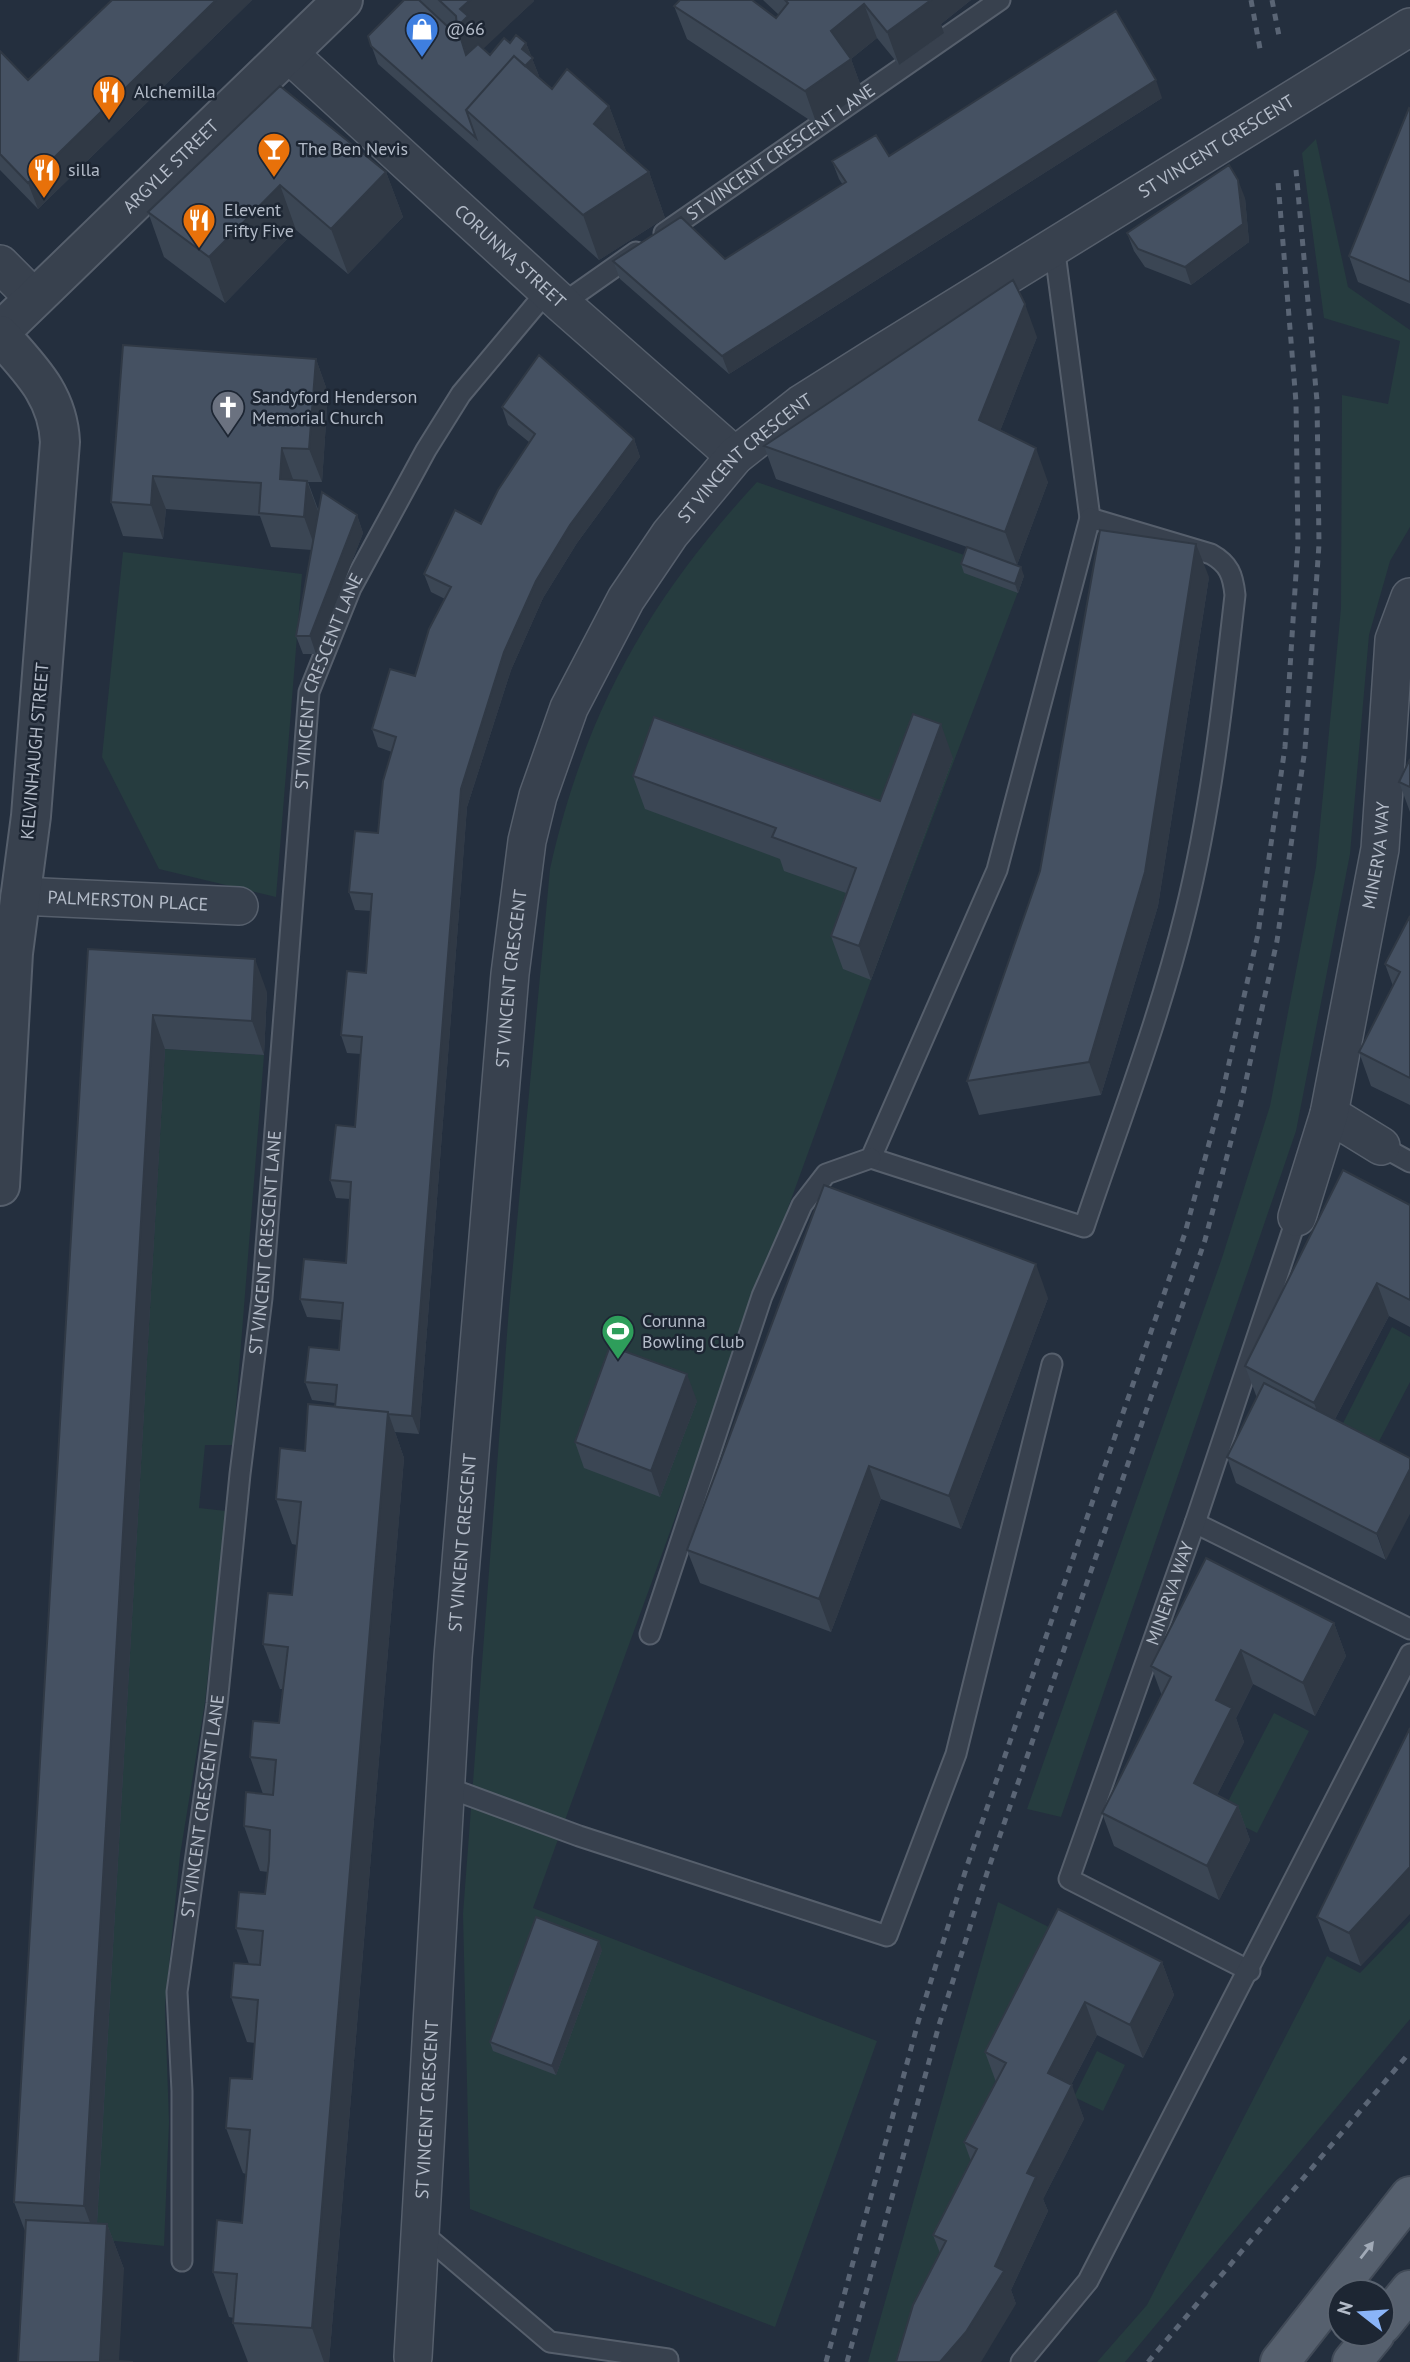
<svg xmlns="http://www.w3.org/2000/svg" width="1410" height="2362" viewBox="0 0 1410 2362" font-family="'PT Sans',sans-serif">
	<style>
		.green { fill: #263c3f }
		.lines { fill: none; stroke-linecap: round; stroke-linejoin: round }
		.service-casing { stroke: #565f6c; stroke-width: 23 }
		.minor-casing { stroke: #565f6c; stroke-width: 40 }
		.tertiary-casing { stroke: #565f6c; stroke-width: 42 }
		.primary-casing { stroke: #414a57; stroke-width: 42 }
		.service { stroke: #38414e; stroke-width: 19 }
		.minor { stroke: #38414e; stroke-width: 37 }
		.tertiary { stroke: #38414e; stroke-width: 38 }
		.primary { stroke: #56606e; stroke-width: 38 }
		.rail { stroke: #5a6575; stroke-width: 5; stroke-dasharray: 7 7; stroke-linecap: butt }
		.wall { fill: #3b4654 }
		.shaded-wall { fill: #303945 }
		.building { fill: #455162; stroke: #303945; stroke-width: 2 }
		.oneway { fill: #a1aab7 }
		.labels { text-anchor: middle; stroke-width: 5; stroke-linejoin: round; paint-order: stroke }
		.poi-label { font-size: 18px; fill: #b4bcc9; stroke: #1d2633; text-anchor: start }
		.street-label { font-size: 18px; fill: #b4bcc9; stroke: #1d2633 }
	</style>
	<rect width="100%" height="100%" fill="#242f3e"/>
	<path class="green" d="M1316 139 1348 287 1410 330V527L1390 561 1369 635 1350 854 1296 1131 1061 1817 1027 1809 1221 1261 1270 1106 1316 867 1341 608 1342 395 1388 404 1400 341 1324 318 1302 153Z
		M757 482 1024 576 871 980 533 1908 877 2041 775 2327 470 2209 463 1914 509 1308 550 869C585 712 649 599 757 482Z
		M123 552 302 574 276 897 159 869 102 757Z
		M165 1049 264 1055 233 1445H205L199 1508 226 1511 205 1702 180 1855 165 2006 169 2122 164 2246 96 2239Z
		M1392 1327 1410 1337V1382L1375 1449 1339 1431Z
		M1274 1713 1309 1731 1257 1833 1221 1815Z
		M998 1902 1069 1937 992 2088 1011 2098 911 2362H868Z
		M1410 1921V2019L1125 2362H1097L1147 2305 1327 1956 1360 1973Z
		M1097 2051 1125 2065 1103 2111 1074 2097Z"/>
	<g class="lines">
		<defs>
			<g id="service">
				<path id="s1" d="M664 233 1000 0"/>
				<path d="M1054 245 1090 518"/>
				<path d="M562 304 636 252"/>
				<path d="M1090 518 1211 554C1229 564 1233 575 1235 595 1223 702 1211 810 1185 914 1159 1020 1119 1123 1084 1227L871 1158 997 870Z"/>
				<path d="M1381 1146 1410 1162"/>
				<path d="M1195 1523 1410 1629"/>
				<path d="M650 1634 762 1296 802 1205 826 1174 871 1158"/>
				<path d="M446 1787 579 1836 887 1936 956 1754 1052 1364"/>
				<path id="s2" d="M1250 1971 1069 1879 1195 1523 1297 1217"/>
				<path d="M421 2232 550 2342 668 2359V2362"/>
				<path id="s3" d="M182 2261V2091L177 1992 217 1704 240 1474 262 1298 309 692 351 588 426 450 461 394 548 290"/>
				<path d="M1021 2362 1088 2281 1410 1654"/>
			</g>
			<g id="minor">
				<path id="s4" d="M288 53 562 304 735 456"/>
				<path d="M0 264 34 298"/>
				<path id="s5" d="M20 896 239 906"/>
				<path d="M1329 1114 1381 1146"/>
				<path id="s6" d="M1297 1217 1329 1114 1380 849 1394 640 1410 597"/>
				<path id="s7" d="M413 2357 453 1657 510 974 527 841 538 796 569 708 626 599 670 534 735 456 801 404 874 358 1410 27"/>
			</g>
			<g id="tertiary">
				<path id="s8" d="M0 332 343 0"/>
				<path d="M0 335C30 369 58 395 60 442L31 816 13 953 0 1186"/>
			</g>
			<path id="primary" d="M1382 2325 1410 2290
				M1280 2362 1410 2196
				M1352 2362 1375 2334"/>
		</defs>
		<use href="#service" class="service-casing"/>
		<use href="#minor" class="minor-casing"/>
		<use href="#tertiary" class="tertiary-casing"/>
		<use href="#primary" class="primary-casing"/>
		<use href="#service" class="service"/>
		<use href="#minor" class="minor"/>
		<use href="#tertiary" class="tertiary"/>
		<use href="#primary" class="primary"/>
		<path class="rail" d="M1251 0 1261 54
			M1272 0 1280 41
			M826 2362 919 2019 967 1866 1185 1233 1221 1099 1258 934 1285 747 1298 542 1296 402 1278 182
			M847 2362 939 2025 987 1873 1205 1240 1241 1103 1277 941 1305 749 1319 544 1317 401 1296 170
			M1148 2362 1410 2052"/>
	</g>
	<path class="wall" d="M112 0H252L38 209 0 170V51L28 80Z
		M404 0H533L534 1 483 48 490 55 510 43H526L539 76 538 77 552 89 609 106 626 151 625 152 649 172 665 218 599 260 483 156 378 64 368 36Z
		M763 0H971L941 24 944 33 899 65 877 38 851 59 863 92 817 125 687 39 674 6 776 18 779 15Z
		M280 86 386 172 403 217 348 274 296 230 225 303 164 257 148 212Z
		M1162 98 729 374 620 279 613 261 725 259 843 185 839 179 832 161 889 156Z
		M1410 109V304L1358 282 1349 256Z
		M1245 198 1249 242 1191 285 1145 267 1134 251 1127 233Z
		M1037 337 1000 431 1048 482 1017 565 1024 576 1018 593 964 573 961 564 967 547 776 479 764 446Z
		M316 359 328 393 322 482H308L319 512 357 515 363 533 316 654H303L296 636 312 550 271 547 260 516 166 509 163 539 123 536 111 502Z
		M502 407 634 439 640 457 577 543 543 598 511 670 467 807 419 1434 395 1432 404 1458 329 2362H248L233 2323 234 2318 229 2317 213 2272 242 2223 246 2174 243 2173 226 2128 252 2079 255 2043 247 2042 231 1997 249 1964 236 1928 265 1894 268 1872 260 1871 244 1826 263 1794 250 1757 279 1723 283 1689H280L263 1644 292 1595 297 1545 292 1544 276 1499 305 1451 335 1407V1403L312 1400 305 1382 339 1350 341 1320 307 1317 300 1299 346 1263 350 1199 336 1198 330 1180 355 1127 361 1054 347 1053 341 1035 366 973 371 911 355 910 349 892 378 833 392 752 378 747 372 729 415 676 445 599 431 592 424 574 481 524 529 442 508 425Z
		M1209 577 1158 906 1101 1095 979 1115 967 1081Z
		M953 758 871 980 843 969 831 936 846 893 784 871 780 859 645 809 633 776 880 801Z
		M1410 759V812L1399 782Z
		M1410 916V1105L1371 1086 1359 1052 1393 986 1385 964Z
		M88 949 267 992 264 1055 165 1049 97 2224H107L124 2269 18 2362 25 2231 14 2202Z
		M1410 1205V1327L1389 1316 1335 1419 1386 1560 1236 1483 1227 1457 1257 1398 1245 1366Z
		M1048 1298 961 1529 881 1499 831 1632 700 1583 687 1550Z
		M697 1401 660 1497 584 1468 575 1442Z
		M1334 1623 1346 1656 1315 1716 1253 1684 1236 1718 1244 1742 1217 1795 1238 1806 1250 1840 1219 1900 1114 1846 1102 1813 1162 1696 1151 1666Z
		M1410 1728 1361 1966 1330 1951 1317 1917Z
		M602 1950 556 2075 493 2051 490 2042Z
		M1162 1962 1174 1995 1143 2058 1097 2035 1071 2085 1084 2119 1043 2199 1048 2211 1011 2290 1016 2304 940 2253 933 2235 971 2161 964 2142 996 2082 985 2052Z"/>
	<path class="shaded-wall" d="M216 0H252L38 209 28 183Z
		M470 0H533L534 1 481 51 466 55V52L457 27 460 9Z
		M931 0H971L941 24 944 33 899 65 887 32Z
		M864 4 877 38 851 59 863 92 817 125 805 91 831 31Z
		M526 43 539 76 526 90 522 49Z
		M1156 80 1162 98 729 374 722 356Z
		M609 106 626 151 610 169 594 124Z
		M386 172 403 217 348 274 331 229Z
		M649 172 665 218 599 260 583 215Z
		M1238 180 1245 198 1249 242 1191 285 1185 267Z
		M280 185 296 230 225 303 209 257Z
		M1025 304 1037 337 991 454 979 420Z
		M316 359 328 393 322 482 309 449Z
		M634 439 640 457 577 543 543 598 511 670 467 807 419 1434 412 1416 461 789 504 652 536 581 570 525Z
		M282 448 294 482 280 479Z
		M1036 448 1048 482 1017 565 1005 532Z
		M153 476 166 509 163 539 151 505Z
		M307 481 319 514 316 550 304 517Z
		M357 515 363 533 316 654 310 636Z
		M1196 544 1209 577 1158 906 1101 1095 1089 1062Z
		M1021 567 1024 576 1018 593 1015 584Z
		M941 724 953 758 871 980 859 946Z
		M255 959 267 992 264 1055 252 1021Z
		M153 1015 165 1049 96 2239 84 2206Z
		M1036 1264 1048 1298 961 1529 949 1496Z
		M1377 1283 1389 1316 1326 1436 1314 1403Z
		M687 1374 697 1401 660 1497 651 1471Z
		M388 1412 404 1458 329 2362H324L312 2328Z
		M869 1466 881 1499 831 1632 819 1599Z
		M1410 1469V1514L1386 1560 1377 1534Z
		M1334 1623 1346 1656 1315 1716 1303 1683Z
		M1241 1650 1253 1684 1236 1718 1244 1742 1206 1817 1194 1783 1216 1700Z
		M1238 1806 1250 1840 1219 1900 1207 1866Z
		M1410 1867V1914L1361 1966 1349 1933Z
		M599 1941 602 1950 556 2075 552 2066Z
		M1162 1962 1174 1995 1143 2058 1130 2025Z
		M1085 2002 1097 2035 1060 2106 1048 2073Z
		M1072 2085 1084 2119 1043 2199 1048 2211 1011 2290 1016 2304 981 2362H940L995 2266 1027 2173Z
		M107 2224 124 2269 119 2362 100 2360Z"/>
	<path class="building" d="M112 0H216L28 183 0 154V51L28 80Z
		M404 0H419L461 39 466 55 478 44 490 55 504 38 510 43 516 35 526 43 522 49 533 58 525 66 514 56 466 110 476 138 371 46 368 36Z
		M439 0H470L460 9 468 16 457 27 456 16Z
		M680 0H752L776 18 788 3 785 0H931L887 32 864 4 831 31 851 59 805 91 674 6Z
		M1116 11 1156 80 722 356 613 261 681 217 725 259 846 182 832 161 876 135 889 156Z
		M514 56 552 89 567 69 609 106 594 124 649 172 583 215 466 110Z
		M280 86 386 172 331 229 280 185 209 257 148 212Z
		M1409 108 1410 109V282L1349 256Z
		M1229 165 1238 180 1243 224 1185 267 1138 249 1127 233Z
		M1013 280 1025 304 979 420 1036 448 1005 532 764 446Z
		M123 345 316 359 309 449 282 448 280 479 307 481 304 517 259 513 261 483 153 476 151 505 111 502Z
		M539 355 634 439 570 525 536 581 504 652 461 789 412 1416 388 1414V1412L335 1407 337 1385 305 1382 309 1347 339 1350 343 1303 300 1299 304 1259 346 1263 351 1182 330 1180 336 1125 355 1127 362 1037 341 1035 347 971 366 973 372 894 349 892 355 831 378 833 383 781 396 737 372 729 390 669 415 676 429 629 451 587 424 574 455 510 481 524 498 490 535 434 502 407Z
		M322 492 357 515 310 636H296Z
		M1100 530 1196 544 1145 872 1089 1062 967 1081 1040 871Z
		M967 547 1021 567 1015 584 961 564Z
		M913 714 941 724 859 946 831 936 856 868 772 837 776 828 633 776 654 717 880 801Z
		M1410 759V787L1399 782Z
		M1410 916V1078L1359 1052 1400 972 1385 964Z
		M88 949 255 959 252 1021 153 1015 84 2206 14 2202Z
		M1343 1170 1410 1205V1300L1377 1283 1314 1403 1245 1366Z
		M824 1185 1036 1264 949 1496 869 1466 819 1599 687 1550Z
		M610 1346 687 1374 651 1471 575 1442Z
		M1264 1383 1410 1458V1469L1377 1534 1227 1457Z
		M308 1404 388 1412 312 2328 233 2323 237 2274 213 2272 217 2220 242 2223 250 2130 226 2128 230 2078 252 2079 258 2000 231 1997 234 1963 260 1965 263 1931 236 1928 239 1892 265 1894 269 1861 270 1830 244 1826 246 1792 273 1795 276 1760 250 1757 253 1721 279 1723 288 1647 263 1644 268 1593 292 1595 301 1502 276 1499 280 1448 305 1451Z
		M1206 1558 1334 1623 1303 1683 1241 1650 1216 1700 1232 1708 1194 1783 1238 1806 1207 1866 1102 1813 1171 1677 1151 1666Z
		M1410 1728V1867L1349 1933 1317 1917Z
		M1058 1909 1162 1962 1130 2025 1085 2002 1048 2073 1072 2085 1027 2173 1036 2177 995 2266 1004 2271 966 2332 940 2362H896L913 2305 946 2241 933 2235 977 2149 964 2142 1006 2063 985 2052Z
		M536 1917 599 1941 552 2066 490 2042Z
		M26 2220 107 2224 100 2360 133 2362H18Z"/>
	<defs><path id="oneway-solid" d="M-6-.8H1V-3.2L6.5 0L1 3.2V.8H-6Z" transform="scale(1.75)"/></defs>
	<use class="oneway" href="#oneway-solid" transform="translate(1367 2250) rotate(-52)"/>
	<defs>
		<symbol id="shop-pin" viewBox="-11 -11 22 30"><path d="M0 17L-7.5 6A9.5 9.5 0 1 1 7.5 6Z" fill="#3f7fe0" stroke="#1d2633"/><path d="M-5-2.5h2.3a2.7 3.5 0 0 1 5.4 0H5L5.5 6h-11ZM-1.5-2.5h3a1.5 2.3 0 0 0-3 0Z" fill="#fff"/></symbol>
		<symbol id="restaurant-pin" viewBox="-11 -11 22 30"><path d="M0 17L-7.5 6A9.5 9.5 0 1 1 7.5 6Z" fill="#e8710a" stroke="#1d2633"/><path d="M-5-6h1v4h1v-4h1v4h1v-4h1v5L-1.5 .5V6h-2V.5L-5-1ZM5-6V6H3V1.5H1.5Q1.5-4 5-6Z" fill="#fff"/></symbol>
		<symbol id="bar-pin" viewBox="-11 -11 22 30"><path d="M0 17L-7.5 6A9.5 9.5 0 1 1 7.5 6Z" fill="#e8710a" stroke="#1d2633"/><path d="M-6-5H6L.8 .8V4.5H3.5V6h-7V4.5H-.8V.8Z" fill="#fff"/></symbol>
		<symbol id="church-pin" viewBox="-11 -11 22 30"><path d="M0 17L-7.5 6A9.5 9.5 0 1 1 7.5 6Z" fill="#6b7280" stroke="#1d2633"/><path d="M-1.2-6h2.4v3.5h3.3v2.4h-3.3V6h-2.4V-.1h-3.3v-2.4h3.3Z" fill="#fff"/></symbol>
		<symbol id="stadium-pin" viewBox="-11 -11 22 30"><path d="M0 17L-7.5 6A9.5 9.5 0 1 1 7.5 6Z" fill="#2e9e5b" stroke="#1d2633"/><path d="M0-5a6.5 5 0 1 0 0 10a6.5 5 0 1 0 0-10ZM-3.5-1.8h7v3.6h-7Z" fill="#fff"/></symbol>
	</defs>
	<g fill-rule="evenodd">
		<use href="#shop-pin" x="403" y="10" width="38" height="52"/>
		<use href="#restaurant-pin" x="90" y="73" width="38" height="52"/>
		<use href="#bar-pin" x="255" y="130" width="38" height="52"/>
		<use href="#restaurant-pin" x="25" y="151" width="38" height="52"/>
		<use href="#restaurant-pin" x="180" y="201" width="38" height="52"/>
		<use href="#church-pin" x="209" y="388" width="38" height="52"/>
		<use href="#stadium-pin" x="599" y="1312" width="38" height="52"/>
	</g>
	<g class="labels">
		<g class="poi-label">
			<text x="446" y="35">@66</text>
			<text x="134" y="98">Alchemilla</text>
			<text x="298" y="155">The Ben Nevis</text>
			<text x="68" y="176">silla</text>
			<text x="224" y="216">Elevent<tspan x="224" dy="21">Fifty Five</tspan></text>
			<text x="252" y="403">Sandyford Henderson<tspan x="252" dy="21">Memorial Church</tspan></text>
			<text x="642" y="1327">Corunna<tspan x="642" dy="21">Bowling Club</tspan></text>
		</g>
		<g class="street-label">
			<text dy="6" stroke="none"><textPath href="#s7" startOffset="2536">ST VINCENT CRESCENT</textPath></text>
			<text dy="6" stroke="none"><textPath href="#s1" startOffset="142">ST VINCENT CRESCENT LANE</textPath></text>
			<text dy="6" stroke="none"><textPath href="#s8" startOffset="238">ARGYLE STREET</textPath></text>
			<text dy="6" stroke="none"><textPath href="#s4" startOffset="301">CORUNNA STREET</textPath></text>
			<text dy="6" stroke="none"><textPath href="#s7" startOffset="1969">ST VINCENT CRESCENT</textPath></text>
			<text dy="6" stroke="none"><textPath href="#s3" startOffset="1591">ST VINCENT CRESCENT LANE</textPath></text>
			<text transform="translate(35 751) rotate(-85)" y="6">KELVINHAUGH STREET</text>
			<text dy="6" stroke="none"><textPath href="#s6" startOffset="371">MINERVA WAY</textPath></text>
			<text dy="6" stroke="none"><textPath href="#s5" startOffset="108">PALMERSTON PLACE</textPath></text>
			<text dy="6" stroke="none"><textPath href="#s7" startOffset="1382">ST VINCENT CRESCENT</textPath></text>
			<text dy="6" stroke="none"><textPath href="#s3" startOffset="1024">ST VINCENT CRESCENT LANE</textPath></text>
			<text dy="6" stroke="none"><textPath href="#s7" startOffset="816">ST VINCENT CRESCENT</textPath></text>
			<text dy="6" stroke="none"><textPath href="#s2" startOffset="506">MINERVA WAY</textPath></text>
			<text dy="6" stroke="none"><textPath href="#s3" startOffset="457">ST VINCENT CRESCENT LANE</textPath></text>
			<text dy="6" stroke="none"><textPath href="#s7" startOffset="248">ST VINCENT CRESCENT</textPath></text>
		</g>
	</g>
	<g transform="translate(1361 2313) rotate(287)"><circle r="33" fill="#1d2633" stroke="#59626f" stroke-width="2"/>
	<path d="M0-5L12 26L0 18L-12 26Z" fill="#8ab4f8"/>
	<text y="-10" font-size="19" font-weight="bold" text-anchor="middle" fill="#b4bcc9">N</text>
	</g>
</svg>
